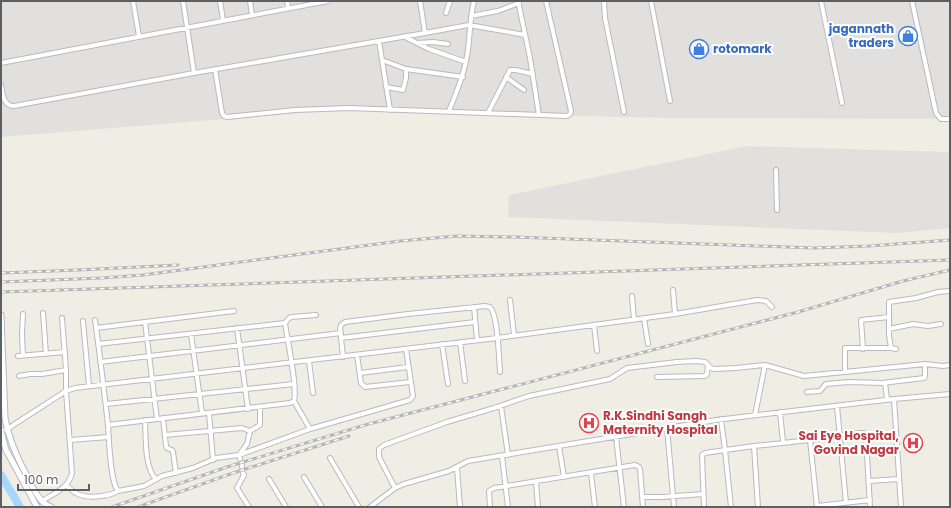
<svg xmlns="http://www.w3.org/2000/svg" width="951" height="508" viewBox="0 0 951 508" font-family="Poppins,sans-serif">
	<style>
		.industrial { fill: #e2e0dc }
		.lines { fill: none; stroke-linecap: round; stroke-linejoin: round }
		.river { stroke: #a5d6fe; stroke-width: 8 }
		.minor-casing { stroke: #b7babe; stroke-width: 6 }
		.tertiary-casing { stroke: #b7babe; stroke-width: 7 }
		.minor { stroke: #fff; stroke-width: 4 }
		.tertiary { stroke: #fff; stroke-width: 5 }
		.rail-casing { stroke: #b5b6b6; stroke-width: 3 }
		.rail { stroke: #fff; stroke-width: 1.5; stroke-dasharray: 4.5; stroke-linecap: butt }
		.tertiary-bridge-casing { stroke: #b7babe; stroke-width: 7; stroke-linecap: butt }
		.tertiary-bridge { stroke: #fff; stroke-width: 5 }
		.labels { text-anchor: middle; stroke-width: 4; stroke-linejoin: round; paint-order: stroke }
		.shop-label { font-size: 12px; font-weight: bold; fill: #366cbe; stroke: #fff; text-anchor: end }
		.health-label { font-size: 12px; font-weight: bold; fill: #be3a42; stroke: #fff; text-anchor: start }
	</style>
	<rect width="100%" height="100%" fill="#efede4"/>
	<path class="industrial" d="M1 1H950V119L667 118 337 110 1 137Z
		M747 146 950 152V228L897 233 508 217 509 195Z"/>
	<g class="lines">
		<path class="river" d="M1 475 20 507"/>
		<defs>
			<path id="minor" d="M133 1 139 36
				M183 1 194 73
				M220 1 223 20
				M250 1 252 15
				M287 1 288 8
				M420 1 425 33 469 25 525 35
				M518 1 530 58 539 115
				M604 1 605 18 624 112
				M651 1 670 101
				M821 1 842 103
				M912 1 936 113 941 119H950
				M446 13 450 1
				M471 16 498 11 519 3
				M405 37 429 49 466 62
				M379 41 390 110
				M417 43 433 42 448 44
				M382 60 406 69 463 77
				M1 63 328 1
				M215 69 222 113 224 116 227 117 295 110 349 108 567 116 570 114 571 111 546 1
				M506 77 524 90
				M1 85C3 94 3 106 14 106L194 73 425 33
				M386 87 403 90 406 78V69
				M449 111C457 91 465 72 468 50 470 33 470 18 474 1
				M488 113 510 70H516L533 74
				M776 170 777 210
				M673 290 675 314
				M632 296 634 320
				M510 300 514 335
				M474 307 477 340
				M43 313 46 354
				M23 314 22 334 23 355
				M644 318 648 344
				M95 320C100 355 104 390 108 425 109 440 110 481 118 491L144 486 162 476 193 468 216 458 239 455 247 444 250 431 260 425V407
				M83 321 89 386
				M145 322 157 419
				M285 323 288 319 291 317 316 315
				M594 325 597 351
				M96 328 234 311
				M237 328 248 409
				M889 329 913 324 928 326 941 324
				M191 334 202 413
				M341 338 475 322
				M460 342 465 381
				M98 344 285 323C287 339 298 388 294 401L290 403 108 425
				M442 344 448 384
				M891 348 889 335V302L916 298 938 292 950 291
				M863 349 861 320 889 317
				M357 355 361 383 365 387 410 382
				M18 356 65 352
				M343 357 340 328 341 325 345 322 408 314 485 306 490 307C498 315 499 359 500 372
				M309 361 313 393
				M100 362 341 333
				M845 372V348H891L896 349
				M360 373 408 367
				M19 376 30 374H42L66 370
				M657 377 705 376 707 374 708 365
				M885 383 887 399
				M807 392 820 391 826 384 849 382 882 383 924 378 925 376V364
				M894 399 901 507
				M294 401 310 429
				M106 404 294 384
				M501 406 508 455
				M837 406 846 503
				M780 412 783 442
				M209 413 213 460
				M755 415 765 365 804 376 925 364 943 366 950 365
				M163 418 166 446 167 448 172 450 173 452 176 473
				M721 419 725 450 754 446
				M145 420C146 436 144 468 156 479
				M667 428 674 507
				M1 433 66 391 75 388 497 338 675 314 757 300 766 301 772 307
				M165 435 242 428 250 431
				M616 437 624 507
				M70 440 109 437
				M559 446 564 477
				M502 456 508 507
				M330 458 359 507
				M240 459 239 455 310 429 410 400 413 396 406 349
				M242 465V467
				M457 468 460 507
				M243 473 244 475 237 488 249 507
				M591 473 595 507
				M304 477 322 507
				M269 479 286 507
				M869 481 899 479
				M536 482 538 507
				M66 485C69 488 72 491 76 493 86 499 108 497 118 491
				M395 488 379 457V449L384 445 447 422 494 408 529 396 610 379 627 368 677 362 696 361 705 362 711 368 714 369 736 368 765 365
				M642 497H662L703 494
				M42 501C53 494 69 488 72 473L66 391V370L62 318
				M817 506 870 500
				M370 507 395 488 404 484 449 471 468 461 716 420 894 399 950 394
				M490 507 489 491 494 488 635 465 639 467 640 469 643 507
				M704 507 702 455 705 453 725 450 731 507
				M758 507 754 446 810 440
				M817 507 810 440 861 433H864L866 437 870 507"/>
			<path id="tertiary" d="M1 315 5 418C9 440 17 458 28 478 32 486 35 493 41 500 43 503 47 505 51 507
				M23 481 37 507"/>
		</defs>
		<use href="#minor" class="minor-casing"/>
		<use href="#tertiary" class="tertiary-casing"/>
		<use href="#minor" class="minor"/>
		<use href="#tertiary" class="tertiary"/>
		<defs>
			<path id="rail" d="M1 273 78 270 178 265
				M1 282 101 278 143 275 400 241 457 236 515 237 813 248 869 246 950 240
				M1 292 950 260
				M112 507 230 466 365 425 798 312 903 281 950 270
				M138 507 233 473 349 436"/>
		</defs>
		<use href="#rail" class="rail-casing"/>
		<use href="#rail" class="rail"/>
		<defs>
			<path id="tertiary-bridge" d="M1 431 6 450 23 481"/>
		</defs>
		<use href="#tertiary-bridge" class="tertiary-bridge-casing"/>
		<use href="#tertiary-bridge" class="tertiary-bridge"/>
	</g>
	<defs>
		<symbol id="shop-ring" viewBox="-11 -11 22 22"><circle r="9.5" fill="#fff" stroke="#3f7fe0" stroke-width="1.5"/><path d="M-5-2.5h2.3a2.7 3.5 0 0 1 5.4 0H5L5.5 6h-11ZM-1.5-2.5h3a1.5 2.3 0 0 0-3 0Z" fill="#3f7fe0"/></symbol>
		<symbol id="hospital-ring" viewBox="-11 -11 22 22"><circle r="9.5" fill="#fff" stroke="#e0444e" stroke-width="1.5"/><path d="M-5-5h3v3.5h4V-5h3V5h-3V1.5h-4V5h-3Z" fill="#e0444e"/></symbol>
	</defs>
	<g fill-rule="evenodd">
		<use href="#shop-ring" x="897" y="25" width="22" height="22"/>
		<use href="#shop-ring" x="688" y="38" width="22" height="22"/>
		<use href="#hospital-ring" x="578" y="412" width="22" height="22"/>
		<use href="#hospital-ring" x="902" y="432" width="22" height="22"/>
	</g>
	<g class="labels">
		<g class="shop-label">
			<text x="894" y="33">jagannath<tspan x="894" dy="14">traders</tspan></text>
			<text x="713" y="53" text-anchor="start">rotomark</text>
		</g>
		<g class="health-label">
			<text x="603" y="420">R.K.Sindhi Sangh<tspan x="603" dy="14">Maternity Hospital</tspan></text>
			<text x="899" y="440" text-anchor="end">Sai Eye Hospital,<tspan x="899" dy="14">Govind Nagar</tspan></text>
		</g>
	</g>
	<rect width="951" height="508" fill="none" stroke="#5c6065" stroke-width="4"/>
	<path d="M18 484v6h71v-6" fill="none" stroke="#5c6065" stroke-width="2"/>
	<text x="24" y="484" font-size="12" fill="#5c6065" stroke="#ffffff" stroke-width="3" paint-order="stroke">100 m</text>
</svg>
